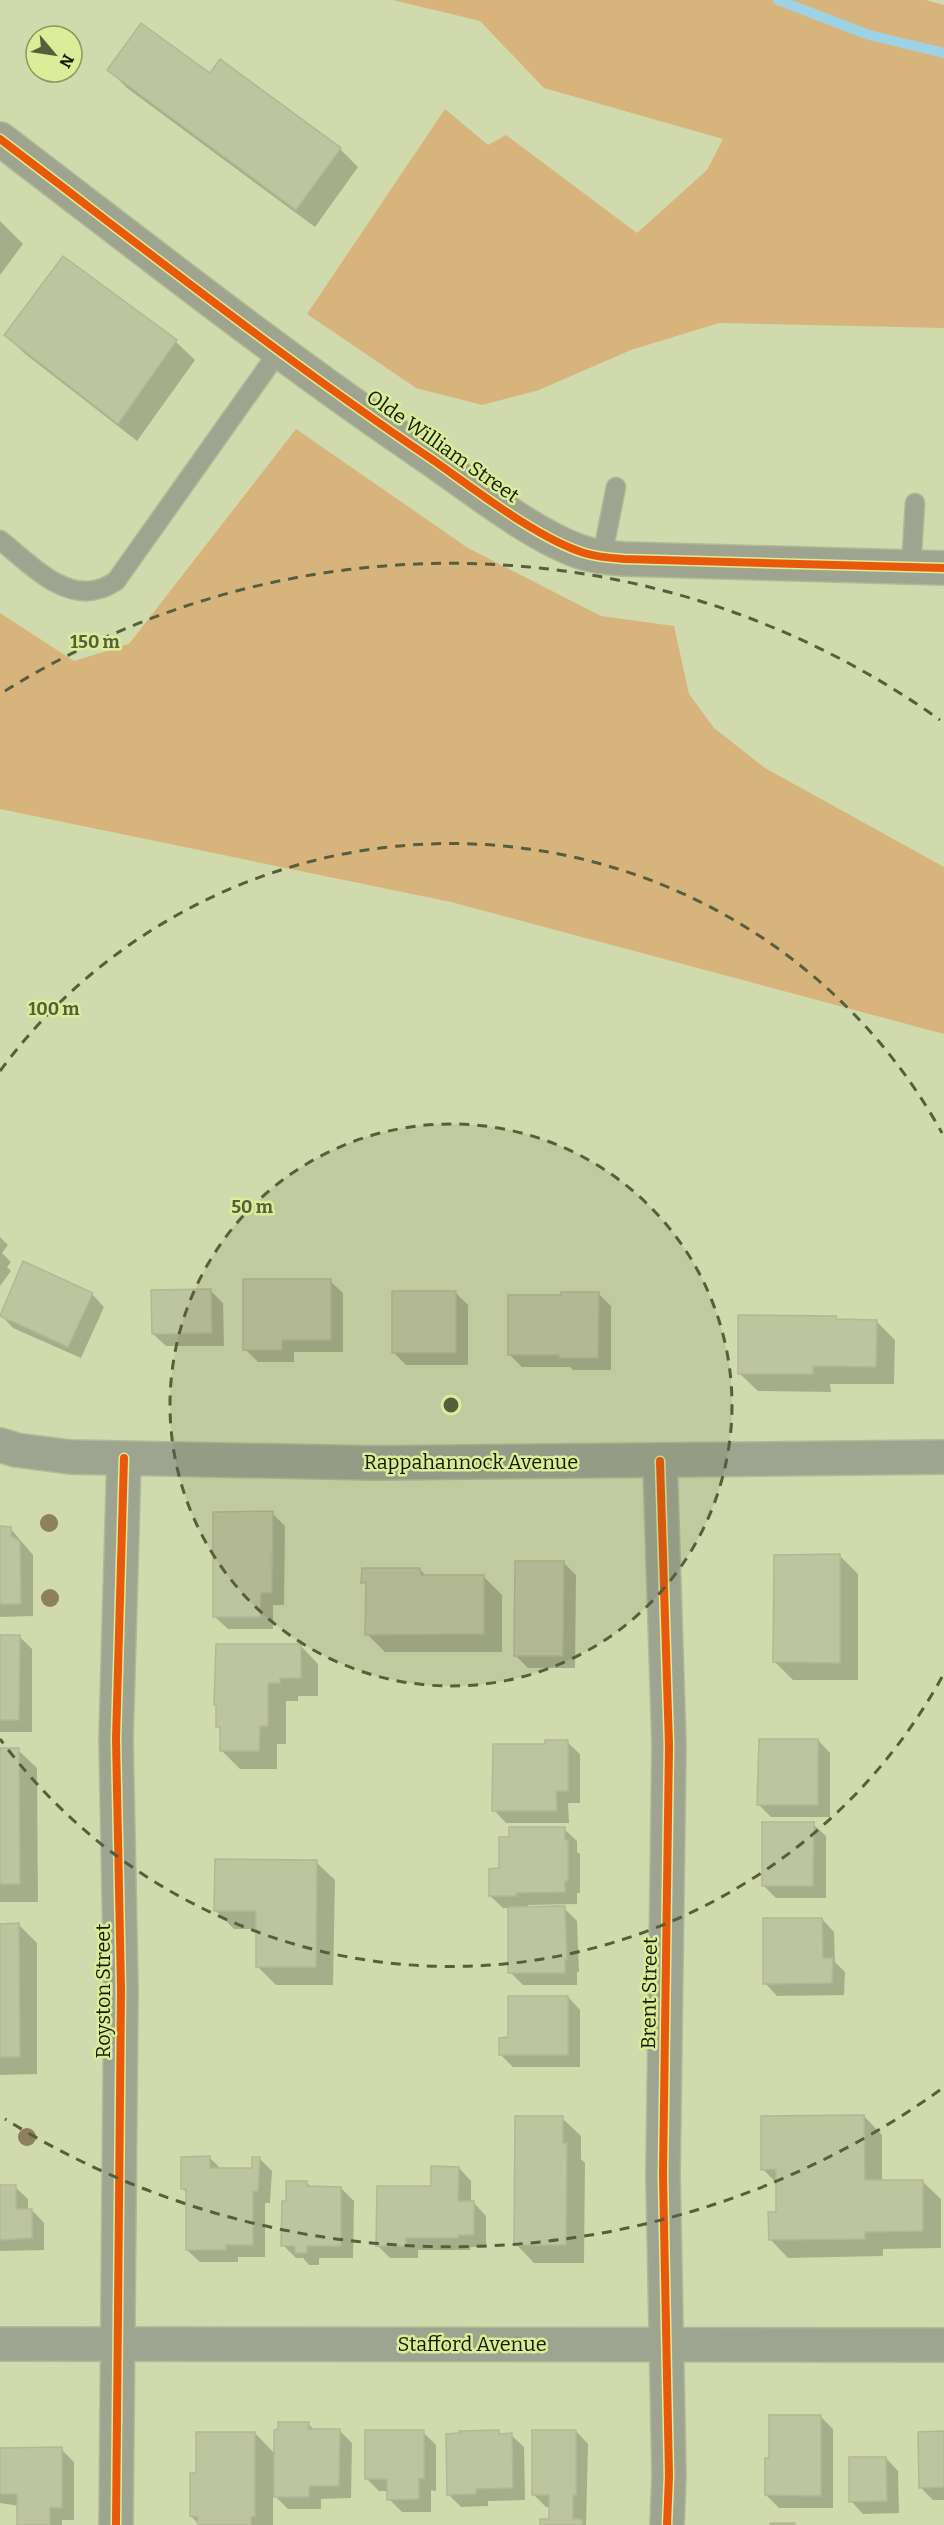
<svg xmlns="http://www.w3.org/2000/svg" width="944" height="2525" viewBox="0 0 944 2525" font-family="Bitter,serif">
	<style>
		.forest { fill: #d8b47d }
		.shadow { fill: #0003 }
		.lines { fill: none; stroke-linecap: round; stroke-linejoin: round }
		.stream { stroke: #9ed2e5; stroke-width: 10 }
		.building { fill: #bdc59f; stroke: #b1b894; stroke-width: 1.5 }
		.lane-casing { stroke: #b0b894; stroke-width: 21 }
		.street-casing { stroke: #b0b894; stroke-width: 36 }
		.lane { stroke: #9fa491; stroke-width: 18 }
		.street { stroke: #9fa491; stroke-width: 33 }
		.cycleway-casing { stroke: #dbed99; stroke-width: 11 }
		.cycleway { stroke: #e8590c; stroke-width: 8 }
		.tree { fill: #8d805d }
		.ring { fill: none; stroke: #575e3c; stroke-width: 3; stroke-dasharray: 10 8 }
		.labels { text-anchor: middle; stroke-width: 5; stroke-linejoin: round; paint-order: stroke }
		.street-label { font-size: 20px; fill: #161b00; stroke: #dbed99 }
		.centre { fill: #575e3c; stroke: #dbed99; stroke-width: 3 }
		.ring-label { font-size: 18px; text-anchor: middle; font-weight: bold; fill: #575e3c; stroke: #dbed99; stroke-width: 5; stroke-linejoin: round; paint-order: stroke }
	</style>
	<rect width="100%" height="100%" fill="#d0daac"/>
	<path class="forest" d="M393 0H926L944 5V328L719 323 631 350 539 390 482 405 416 388 307 314 445 109 488 145 506 135 637 233 707 170 723 139 544 88 480 21Z
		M296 429 468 548 601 616 674 626 689 694 714 728 765 768 944 867V1034L451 902 0 809V613L74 661 129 644Z"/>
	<path class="shadow" d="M109 70 340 149 358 167 315 227 127 88Z
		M0 221 23 244 0 275Z
		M63 258 176 342 195 360 137 441 24 353 6 335Z
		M0 1237 8 1245 2 1253 11 1262 7 1267 11 1271 0 1286Z
		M330 1281 343 1293V1352H294V1362H258L245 1349Z
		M210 1290 223 1303 224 1346H166L153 1334Z
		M455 1292 468 1305V1365H406L393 1352Z
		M598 1293 611 1306V1370H573L570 1367H522L509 1354 562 1297Z
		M92 1294 104 1307 81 1358 13 1328 1 1315Z
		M835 1318 839 1321H876L895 1340 894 1384H830L831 1392 758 1391 739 1373Z
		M272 1513 285 1526 284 1605H273V1629H228L215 1617Z
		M0 1528H10L33 1555V1616L0 1617Z
		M840 1556 858 1574V1680H793L775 1662Z
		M564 1563 576 1575 575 1668H528L515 1655Z
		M420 1569 426 1576H483L502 1595V1652H385L367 1634V1586L363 1582Z
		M0 1636H19L32 1649V1732H0Z
		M300 1645 318 1664V1696H298V1701H286V1744H277V1769H240L222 1751V1731L217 1726Z
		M818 1740 830 1753V1817H771L758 1804Z
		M567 1742 580 1754V1803H568L569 1823H506L494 1810 547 1746Z
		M0 1750H18L37 1768 38 1902H0Z
		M813 1824 826 1836V1898H776L763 1885Z
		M564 1829 577 1841V1852L580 1854V1893H577V1904L528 1905V1908H564L577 1921 579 1972H577V1985H523L510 1972 509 1908H503L490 1896 511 1838Z
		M316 1862 335 1880 333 1985H276L257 1966 258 1929H234L216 1911Z
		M822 1919 834 1932 835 1962 845 1972 844 1995 777 1996 765 1983Z
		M0 1925H19L37 1943V2074L0 2075Z
		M568 1997 580 2010V2067H513L500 2054 510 2039Z
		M864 2116 882 2135V2182L922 2181 941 2199V2248L883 2249V2256L788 2258 770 2239 778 2214 777 2184 763 2169Z
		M562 2118 581 2136V2159L585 2163 584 2263H534L516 2244Z
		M210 2158 222 2170H253L259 2158 272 2171 270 2203H265V2257H238V2262H200L187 2250V2193L182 2188Z
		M459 2168 471 2181V2203H474L486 2216V2247H471L470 2250H418V2258H390L377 2245 432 2188Z
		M307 2183 312 2188H341L354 2201 353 2258H319V2265H309L303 2258H296L283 2245 287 2203Z
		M0 2187H15L28 2199V2210H32L44 2223V2250L0 2251Z
		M820 2416 833 2429V2508H779L766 2495 770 2459Z
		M308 2424 315 2430H339L352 2443 351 2498 321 2499V2509H288L273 2494V2525H199L191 2516 198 2474 255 2433 275 2454Z
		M576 2431 588 2444 586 2525H541L551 2520 550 2507H546L533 2494Z
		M423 2432 436 2445V2491L431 2490V2512H402L389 2499V2491H379L366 2478Z
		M499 2432 502 2435H511L524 2447 525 2500 488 2501V2506L461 2507 448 2494Z
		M944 2433V2500H933L921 2488Z
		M0 2449H61L74 2462V2520H62V2525H19V2506L0 2503Z
		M886 2458 898 2471 899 2513 863 2514 851 2501Z"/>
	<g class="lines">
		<path class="stream" d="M778 0 869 35 944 53"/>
	</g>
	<path class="building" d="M141 23 210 73 220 59 341 148 296 210 107 70Z
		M63 256 177 340 118 424 4 335Z
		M23 1261 93 1293 68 1347 0 1316Z
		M243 1279H331V1340H282V1350H243Z
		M211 1289 212 1333 152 1334 151 1290Z
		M392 1291H456V1353H392Z
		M561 1292H599L598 1358H559V1355H508V1295H561Z
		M738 1315 836 1316V1319L877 1320 876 1367 813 1366V1374H738Z
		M273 1511 272 1593H261L260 1617H213V1512Z
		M0 1526 11 1527V1536L20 1541 21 1604H0Z
		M840 1554V1663L773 1662 774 1555Z
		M515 1561H564L563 1656H514Z
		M362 1568H420L421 1575H484V1634L365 1635 366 1582 361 1583Z
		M0 1635H20L19 1720H0Z
		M216 1644H301V1678H280V1683H268V1726H260L259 1751H220V1727H216V1705H214Z
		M759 1739H818V1805H757Z
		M545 1740H568V1791H556L557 1811H492L493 1744H545Z
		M0 1748H19L20 1884H0Z
		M762 1822H814L813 1886H762Z
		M509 1827H565V1840H568V1881H565V1892L516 1893V1896H489V1869L499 1868V1837H509Z
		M215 1859 317 1860 316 1967H256V1911H214Z
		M565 1906 567 1960H565V1973H508V1907Z
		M763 1918H822L823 1958H833L832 1983 763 1984Z
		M19 1923 20 2057H0V1924Z
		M508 1996H568V2055H499V2038L508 2037Z
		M864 2115 865 2180H923V2231L865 2232V2239L769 2240 768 2212H776V2169L761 2170V2116Z
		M515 2116H563V2143H567L566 2245H514Z
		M210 2156V2168H252V2157H260L258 2191H253V2245H226V2250H186V2189H181V2157Z
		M431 2166 459 2167 458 2201H474V2235H458V2238H406V2246H376L377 2186H431Z
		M286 2181H307V2186L341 2187V2246H307V2253H295V2246H281L282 2201H286Z
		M0 2185H16V2209H32V2238L0 2240Z
		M769 2415H821V2496L765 2495V2458H769Z
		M278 2422H309L308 2429H340L339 2486H309V2497H274V2430L278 2429Z
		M365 2430H424V2479L419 2478V2499L387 2500V2479H365Z
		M499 2430V2434L512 2433 513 2488 476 2489V2494L447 2495 446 2434 460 2433 459 2431Z
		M532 2430H576V2495H573V2519H582V2525H540V2519H549V2495H532Z
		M944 2431V2487L919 2488 918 2432Z
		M196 2432H255V2516L251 2517V2525H198V2517L190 2516V2473H196Z
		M62 2447V2508L50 2507V2525H17V2494H0V2448Z
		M849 2457H886L887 2501 849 2502Z
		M770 2523H795V2525H770Z"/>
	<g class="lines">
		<defs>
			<path id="lane" d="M0 540C26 560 62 601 99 589 105 588 111 584 116 581L279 351
				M602 557 616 487
				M911 568 915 503"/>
			<path id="street" d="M0 139C142 247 282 358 430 458 472 487 536 538 584 553 597 557 610 558 624 559L944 568
				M0 1445 16 1450 70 1457 376 1463 944 1457
				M660 1461 669 1745 663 2175 669 2476 667 2525
				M0 2344 944 2345
				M116 2525 121 1989 116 1739 124 1458"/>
		</defs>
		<use href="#lane" class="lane-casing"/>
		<use href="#street" class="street-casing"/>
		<use href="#lane" class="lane"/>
		<use href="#street" class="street"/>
		<defs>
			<path id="cycleway" d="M0 139C142 247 282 358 430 458 472 487 536 538 584 553 597 557 610 558 624 559L944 568
				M660 1461 669 1745 663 2175 669 2476 667 2525
				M116 2525 121 1989 116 1739 124 1458"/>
		</defs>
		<use href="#cycleway" class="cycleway-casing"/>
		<use href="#cycleway" class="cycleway"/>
	</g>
	<g class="tree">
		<circle cx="49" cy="1523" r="9"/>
		<circle cx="50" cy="1598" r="9"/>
		<circle cx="27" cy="2137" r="9"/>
	</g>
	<circle cx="451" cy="1405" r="281" fill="#575e3c" fill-opacity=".12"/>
	<g class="ring">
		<circle cx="451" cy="1405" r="281"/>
		<path d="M942 1677A561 561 0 0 1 0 1739M0 1071A561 561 0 0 1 942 1133"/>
		<path d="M940 2090A842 842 0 0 1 5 2119M5 691A842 842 0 0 1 940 720"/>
	</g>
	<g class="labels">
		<g class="street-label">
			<text transform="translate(443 446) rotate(35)" y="7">Olde William Street</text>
			<text x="471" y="1469">Rappahannock Avenue</text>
			<text transform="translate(103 1991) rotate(-90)" y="7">Royston Street</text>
			<text transform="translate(649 1993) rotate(-89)" y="7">Brent Street</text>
			<text x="472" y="2351">Stafford Avenue</text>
		</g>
	</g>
	<circle cx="451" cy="1405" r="9" class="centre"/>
	<g class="ring-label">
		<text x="95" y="648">150 m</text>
		<text x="54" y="1015">100 m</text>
		<text x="252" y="1213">50 m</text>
	</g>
	<g transform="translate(54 54) rotate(119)"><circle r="28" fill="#dbed99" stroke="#8c995c" stroke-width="1.5"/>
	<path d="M0-4.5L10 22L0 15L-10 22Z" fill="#575e3c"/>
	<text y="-9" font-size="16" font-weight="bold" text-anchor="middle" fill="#161b00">N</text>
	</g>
</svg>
